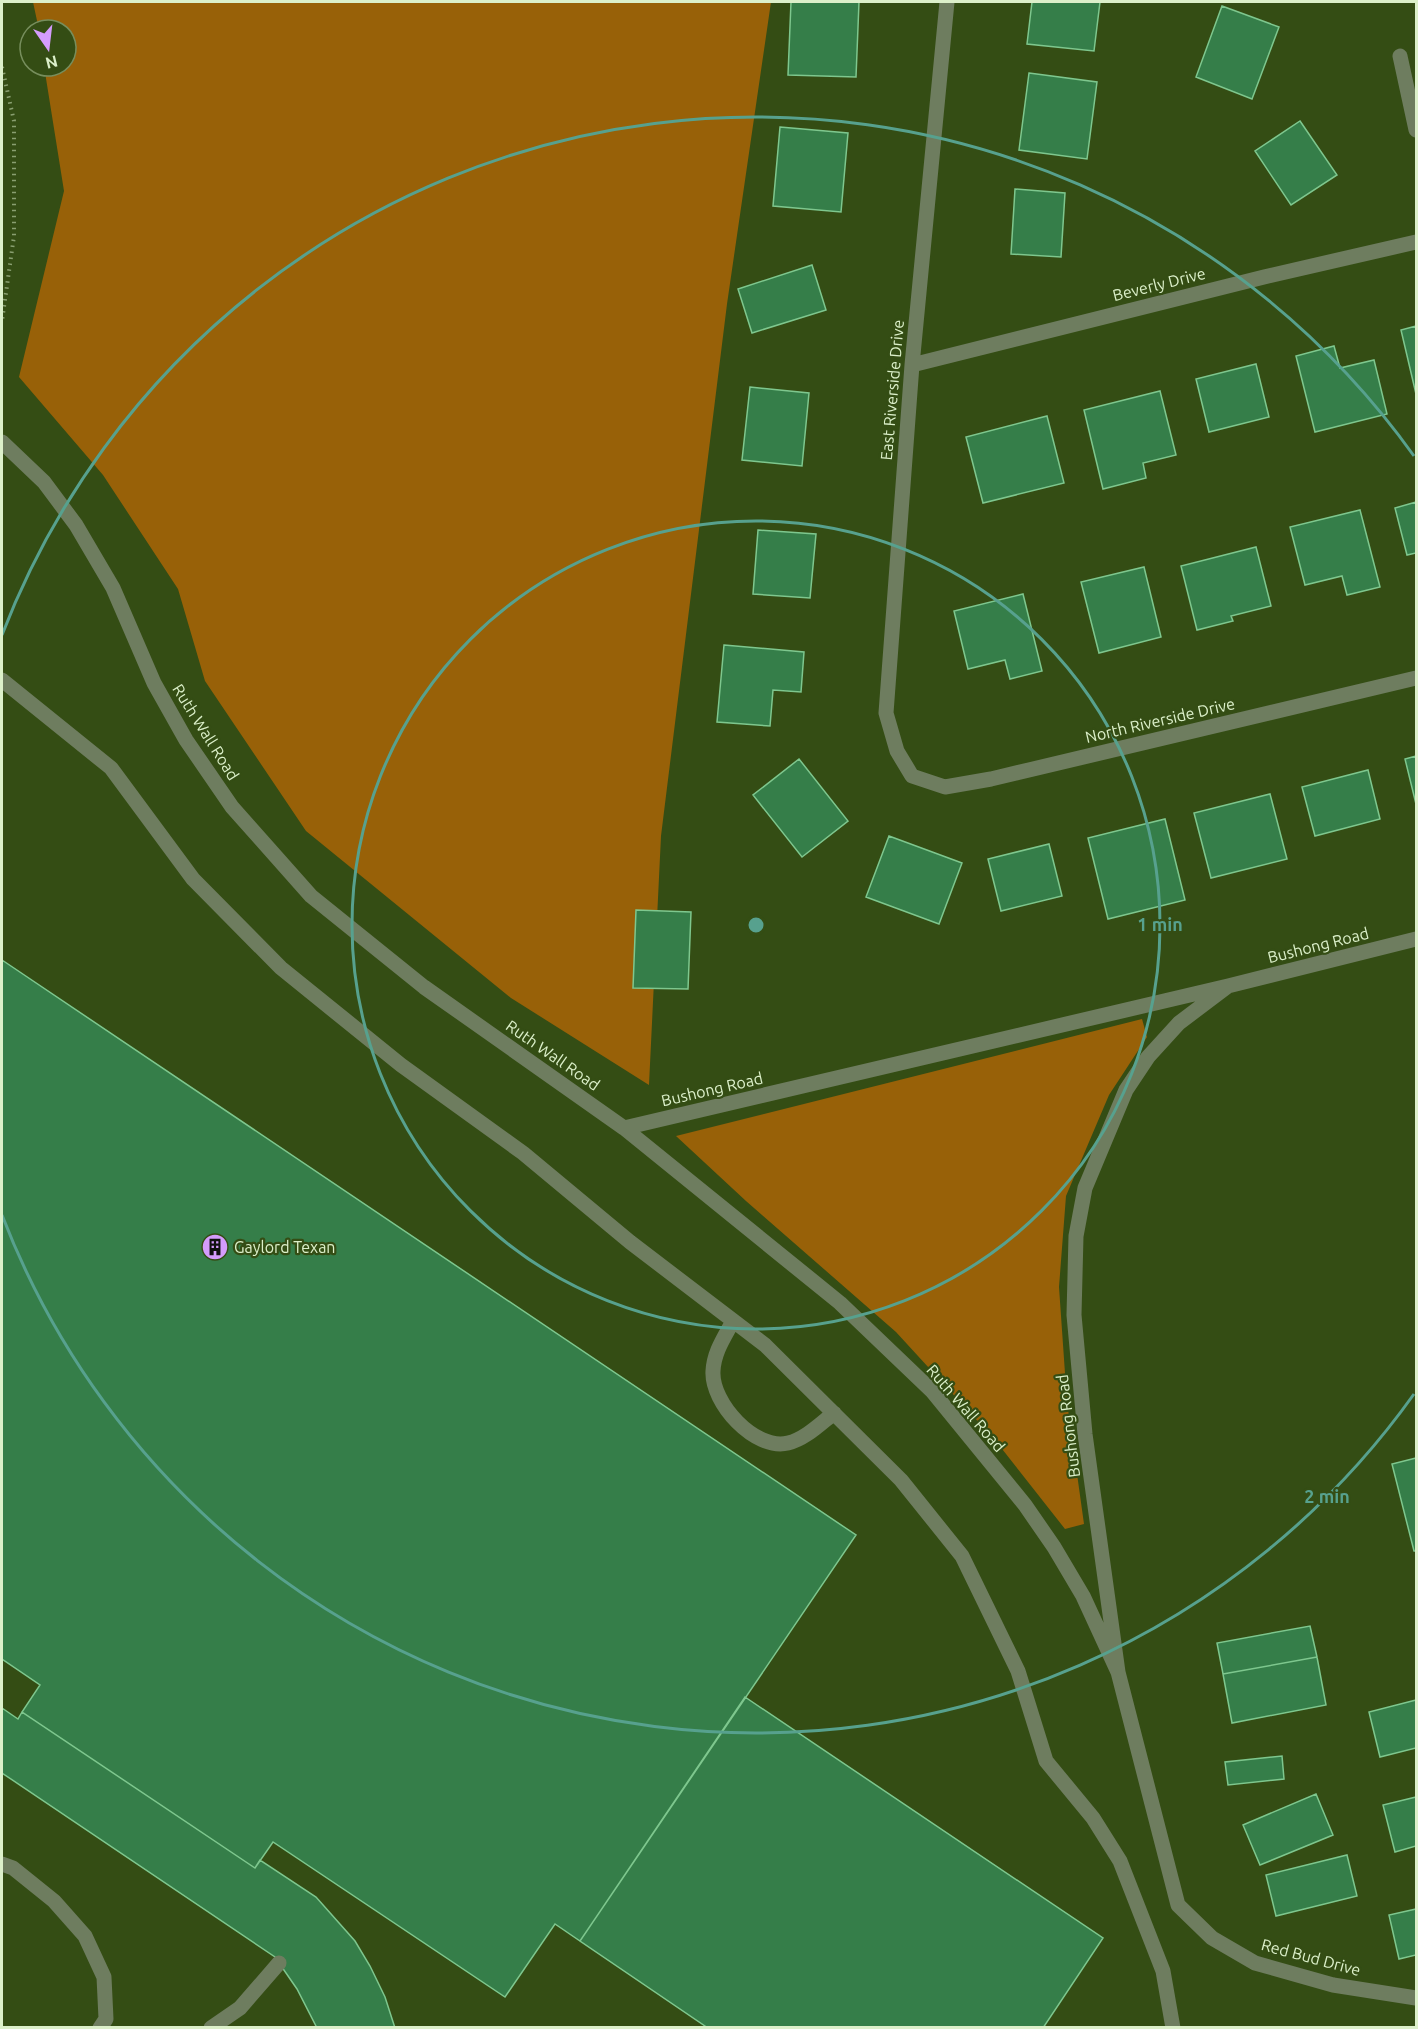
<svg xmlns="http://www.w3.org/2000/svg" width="1418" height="2029" viewBox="0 0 1418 2029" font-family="Ubuntu,sans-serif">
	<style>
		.green { fill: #986108 }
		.building { fill: #357e49; stroke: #7ec78e; stroke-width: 1.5 }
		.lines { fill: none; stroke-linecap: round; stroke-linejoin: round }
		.path { stroke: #899f70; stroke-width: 4; stroke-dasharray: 1.5 4.5; stroke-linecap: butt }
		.minor { stroke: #6e7d5f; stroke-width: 15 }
		.ring { fill: none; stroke: #57a18e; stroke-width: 3 }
		.labels { text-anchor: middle; stroke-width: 4.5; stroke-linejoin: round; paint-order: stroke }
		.street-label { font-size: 16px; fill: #dcf0ca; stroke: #344d14 }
		.poi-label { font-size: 16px; fill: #dcf0ca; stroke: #344d14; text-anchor: start }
		.centre { fill: #57a18e; stroke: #344d14; stroke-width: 3 }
		.ring-label { font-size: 18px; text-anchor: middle; font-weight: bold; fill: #57a18e; stroke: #344d14; stroke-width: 4.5; stroke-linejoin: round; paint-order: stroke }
	</style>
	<rect width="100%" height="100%" fill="#344d14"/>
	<path class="green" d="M33 2H771L727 304 661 836 649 1085 511 998 306 831 205 681 178 589 103 475 19 377 64 191 44 66H66V30H39Z
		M1142 1019 1147 1037 1109 1095 1066 1196 1059 1287 1067 1402 1084 1524 1065 1529 995 1440 896 1332 746 1201 676 1136Z"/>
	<path class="building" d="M791 2H859L856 77 788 75Z
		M1032 2H1100L1094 51 1027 44Z
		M1222 6 1279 27 1252 99 1196 77Z
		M1029 73 1097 82 1087 159 1019 150Z
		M1300 121 1337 175 1291 205 1255 151Z
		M780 127 848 133 841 212 773 206Z
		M1015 189 1065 193 1061 257 1011 254Z
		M812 265 826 310 752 333 738 289Z
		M1416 326V394L1401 330Z
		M1334 346 1340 368 1374 360 1387 414 1315 432 1296 356Z
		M1256 364 1269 417 1209 432 1196 379Z
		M750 387 809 393 802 466 742 460Z
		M1160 391 1176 455 1143 463 1146 478 1103 489 1084 410Z
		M1047 416 1064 483 983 503 966 437Z
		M1416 502V553L1407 555 1395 508Z
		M1360 510 1380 587 1347 595 1342 576 1305 585 1290 527Z
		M758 530 816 534 810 598 753 594Z
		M1256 547 1271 606 1231 616 1233 621 1197 630 1181 566Z
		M1144 567 1161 637 1099 653 1081 582Z
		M1023 594 1042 671 1010 679 1005 660 968 669 954 611Z
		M724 645 804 652 801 692 773 690 770 726 717 722Z
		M1416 756V804L1405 759Z
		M799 759 848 821 802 857 753 795Z
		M1368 770 1380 819 1315 836 1302 787Z
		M1270 794 1287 859 1211 878 1194 813Z
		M1165 819 1185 900 1108 919 1088 838Z
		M889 836 962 863 939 924 866 897Z
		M1049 844 1062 896 1001 911 988 859Z
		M636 910 691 912 688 989 633 988Z
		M2 960 856 1535 580 1941 555 1924 505 1997 273 1842 255 1868 22 1712 40 1685 2 1659Z
		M1416 1458V1551H1414L1392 1464Z
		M1310 1626 1317 1657 1223 1674 1217 1643Z
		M1317 1657 1326 1705 1232 1723 1223 1674Z
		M745 1697 1103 1938 1043 2028H708L580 1941Z
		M1416 1700V1748L1380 1757 1369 1712Z
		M2 1708 18 1719 22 1712 255 1868 260 1860 316 1897 355 1941 370 1966 385 1997 395 2028H317L297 1989 275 1957 2 1773Z
		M1282 1756 1284 1779 1228 1785 1225 1762Z
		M1316 1794 1333 1835 1260 1865 1243 1825Z
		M1416 1797V1846L1395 1852 1383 1805Z
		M1347 1855 1357 1896 1276 1916 1266 1875Z
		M1416 1909V1955L1399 1959 1389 1915Z"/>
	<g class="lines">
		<path class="path" d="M2 67 14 121V236L2 321"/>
		<path class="minor" d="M947 2 912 365 886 713 897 751 912 776 945 787 991 779 1416 678
			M1400 56 1416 130
			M912 365 1264 277 1416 242
			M2 442 44 482 76 525 113 588 154 683 186 740 232 807 311 896 424 987 624 1128 840 1303 932 1391 1025 1505 1054 1547 1083 1596 1118 1672
			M2 680 111 768 193 879 281 968 401 1065 523 1153 630 1242 765 1345 901 1480 962 1556 1018 1671 1046 1761 1093 1818 1120 1861 1163 1971 1173 2028
			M1228 986 1179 1023 1148 1057 1126 1090 1085 1188 1076 1236 1074 1315 1085 1434 1118 1672 1178 1905 1212 1938 1255 1963 1333 1985 1416 1998
			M624 1128 1228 986 1416 939
			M733 1321C724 1338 714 1352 713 1371 711 1403 755 1451 788 1443 805 1439 820 1424 834 1413
			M2 1864 13 1868 54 1901 85 1936 104 1977 106 2019 100 2028
			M211 2028 240 2008 279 1963"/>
	</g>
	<g class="ring">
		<circle cx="756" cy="925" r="404"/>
		<path d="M1414 1394A808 808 0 0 1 2 1215M2 635A808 808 0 0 1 1414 456"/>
	</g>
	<defs>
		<symbol id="building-disc" viewBox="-11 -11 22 22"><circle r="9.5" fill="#d49cfc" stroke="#344d14"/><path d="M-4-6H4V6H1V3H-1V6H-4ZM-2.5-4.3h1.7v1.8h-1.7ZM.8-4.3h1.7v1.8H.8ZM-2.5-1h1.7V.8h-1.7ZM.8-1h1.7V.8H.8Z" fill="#111"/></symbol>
	</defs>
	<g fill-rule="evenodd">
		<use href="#building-disc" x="200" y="1232" width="30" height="30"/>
	</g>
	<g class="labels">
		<g class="street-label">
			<text transform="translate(1159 284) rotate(-14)" y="6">Beverly Drive</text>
			<text transform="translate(892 390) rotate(-85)" y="6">East Riverside Drive</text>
			<text transform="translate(1160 720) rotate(-13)" y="6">North Riverside Drive</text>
			<text transform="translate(206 732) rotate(58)" y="6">Ruth Wall Road</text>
			<text transform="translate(1318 945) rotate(-14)" y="6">Bushong Road</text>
			<text transform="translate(553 1055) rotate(35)" y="6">Ruth Wall Road</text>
			<text transform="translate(712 1089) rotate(-13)" y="6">Bushong Road</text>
			<text transform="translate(966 1408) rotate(49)" y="6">Ruth Wall Road</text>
			<text transform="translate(1068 1426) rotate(-97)" y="6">Bushong Road</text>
			<text transform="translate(1311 1957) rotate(15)" y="6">Red Bud Drive</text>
		</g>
		<g class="poi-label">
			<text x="234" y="1253">Gaylord Texan</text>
		</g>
	</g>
	<circle cx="756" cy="925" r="9" class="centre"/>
	<g class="ring-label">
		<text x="1160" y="931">1 min</text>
		<text x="1327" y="1503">2 min</text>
	</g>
	<rect width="1418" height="2029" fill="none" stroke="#dcf0ca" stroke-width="6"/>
	<g transform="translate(48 48) rotate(166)"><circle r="28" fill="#344d14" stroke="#778e5d" stroke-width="1.5"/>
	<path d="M0-4.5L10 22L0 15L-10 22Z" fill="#d49cfc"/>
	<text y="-9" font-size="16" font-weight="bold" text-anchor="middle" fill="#dcf0ca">N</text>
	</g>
</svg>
